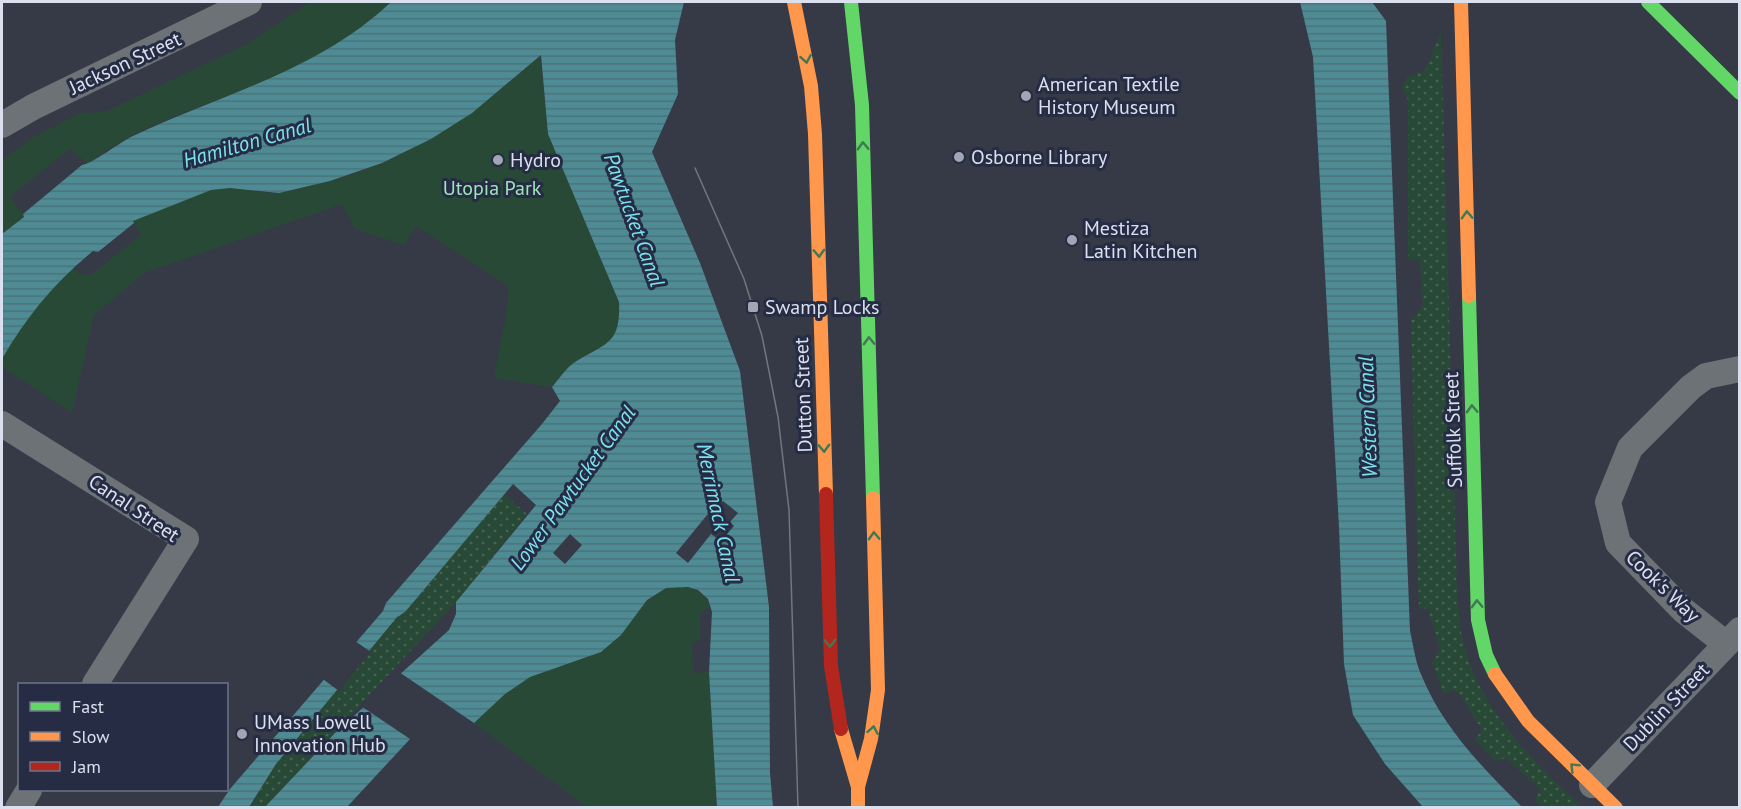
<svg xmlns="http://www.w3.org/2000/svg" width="1741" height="809" viewBox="0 0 1741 809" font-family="'PT Sans',sans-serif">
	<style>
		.grass { fill: url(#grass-dots) }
		.park { fill: #294937 }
		.water { fill: url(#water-rules); fill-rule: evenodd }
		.pier { fill: #363a47 }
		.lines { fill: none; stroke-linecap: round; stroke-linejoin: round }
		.street { stroke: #6d7277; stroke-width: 26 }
		.fast { stroke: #63d668; stroke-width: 14 }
		.slow { stroke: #ff974d; stroke-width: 14 }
		.jam { stroke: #b3261e; stroke-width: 14 }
		.tram { stroke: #72767d; stroke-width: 1.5 }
		.oneway { stroke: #417854 }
		.poi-dot { fill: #a1a6b4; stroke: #252c43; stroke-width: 2 }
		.labels { text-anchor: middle; stroke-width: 6; stroke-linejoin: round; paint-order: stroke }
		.street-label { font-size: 20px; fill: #dbe0ef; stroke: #252c43 }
		.poi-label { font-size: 20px; fill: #dbe0ef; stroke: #252c43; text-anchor: start }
		.park-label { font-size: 20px; fill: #9ce6b7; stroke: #252c43 }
		.water-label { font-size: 21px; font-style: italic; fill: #7be2f0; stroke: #252c43 }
	</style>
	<defs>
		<pattern id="grass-dots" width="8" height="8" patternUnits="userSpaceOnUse" patternTransform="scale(1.5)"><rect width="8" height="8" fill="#294937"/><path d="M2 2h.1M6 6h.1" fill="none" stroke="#476354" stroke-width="1.8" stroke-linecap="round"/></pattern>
		<pattern id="water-rules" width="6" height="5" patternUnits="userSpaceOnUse" patternTransform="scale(1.5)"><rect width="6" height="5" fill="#4f8b94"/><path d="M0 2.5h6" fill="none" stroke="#4a7279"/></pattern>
	</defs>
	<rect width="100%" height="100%" fill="#363a47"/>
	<path class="grass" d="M1441 31 1457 592C1459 605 1459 620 1461 633 1476 707 1530 758 1582 807H1542L1535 800 1540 789 1506 758 1495 761 1475 740 1482 730 1460 694 1452 690 1444 694 1432 662 1440 650 1428 608 1419 609 1411 321 1423 305 1420 260 1408 259V100L1402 87 1407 77 1425 71Z
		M504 494 527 514 456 602 265 807 249 808 276 764 397 616 405 612Z"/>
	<path class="park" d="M310 2H391C355 36 309 64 263 83 204 107 138 124 88 164L69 149 10 197 25 216 2 234V161L32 138 79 114 107 111 247 44Z
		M540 55 548 134 619 302C621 346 604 343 575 362 566 368 559 379 552 387L494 378C498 352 510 309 508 286L416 226 404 245 355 229 342 204 144 273 94 315 72 413 2 367C1 338 52 288 73 268L79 274 91 275 141 235 133 221C161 207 196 190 227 188 246 188 264 195 282 192 388 174 462 126 540 55Z
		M688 587C699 590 707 595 710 606L700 614V641L692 642 693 673 709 672 717 807H587L474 723 505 694 530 677 601 652 621 635 647 600 666 588Z"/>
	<path class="water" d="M391 2H684L675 40 678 94 652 152 700 263 740 371 769 607 770 773 773 807H717L709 672 712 612 708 599 698 590 688 587 666 588 647 600 621 635 601 652 530 677 505 694 474 723 434 726 410 739 347 807H265L335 733 449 630 456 614V602L536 505 513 484 405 612 397 617 276 764 249 807H218L230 789 383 611 386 603 542 424 560 401 552 387C559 379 566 368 575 362 604 343 621 346 619 302L548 134 541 55 472 113 431 139 382 163 330 181 279 193 230 188 211 190 133 221 134 223 98 252 93 251C55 282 26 317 2 359V234L24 217 23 214 82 165C92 164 120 142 133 136 222 94 318 71 391 2ZM570 534 582 545 565 564 553 553Z
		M1300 2H1372L1386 21 1410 631C1413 644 1415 659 1420 672 1442 727 1481 766 1522 807H1423L1385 764 1353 715 1344 664 1339 527 1313 57Z"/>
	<path class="pier" d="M723 501 738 513 730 522 734 526 721 541 711 534 688 563 676 553 707 515Z
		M352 639 371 652 339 691 320 677Z
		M399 672 474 723 470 727 434 729 413 741 361 706Z"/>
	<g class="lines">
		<path class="street" d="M2 125 33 107 249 2
			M2 424 186 539 95 684
			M1726 644 1683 610 1618 543 1608 502 1630 448 1691 387 1706 376 1740 369
			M1592 785 1740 630
			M18 808 29 790"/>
		<path class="fast" d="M851 2 862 105 873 498
			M1648 2 1740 93
			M1469 296 1478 620 1486 655 1495 674"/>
		<path class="slow" d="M794 2 811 86 815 134 826 494
			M1461 2 1469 296
			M1495 674 1528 721 1616 808
			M841 729 858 787V808
			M858 787 871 739 878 690 873 498"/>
		<path class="jam" d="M826 494 831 666 841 729"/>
		<path class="tram" d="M695 168 744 279 762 336 778 417 789 510 798 808"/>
	</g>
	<defs><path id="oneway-chevron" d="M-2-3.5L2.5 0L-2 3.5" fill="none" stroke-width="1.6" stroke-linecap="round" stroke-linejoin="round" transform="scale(1.5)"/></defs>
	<g class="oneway">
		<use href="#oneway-chevron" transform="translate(806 59) rotate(80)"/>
		<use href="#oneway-chevron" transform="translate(863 146) rotate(-92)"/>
		<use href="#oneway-chevron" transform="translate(1467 215) rotate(-92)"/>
		<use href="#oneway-chevron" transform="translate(819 253) rotate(88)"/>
		<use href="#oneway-chevron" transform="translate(869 341) rotate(-92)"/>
		<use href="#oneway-chevron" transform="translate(1472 409) rotate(-92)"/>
		<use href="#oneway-chevron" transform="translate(824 448) rotate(88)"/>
		<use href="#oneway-chevron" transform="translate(874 536) rotate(-92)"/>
		<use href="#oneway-chevron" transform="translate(1477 604) rotate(-92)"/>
		<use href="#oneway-chevron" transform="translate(830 643) rotate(88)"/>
		<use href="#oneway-chevron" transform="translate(873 730) rotate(-80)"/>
		<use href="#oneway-chevron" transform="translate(1574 767) rotate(-135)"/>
	</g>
	<g class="poi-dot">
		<circle cx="1026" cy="96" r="6"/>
		<circle cx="959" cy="157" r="6"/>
		<circle cx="498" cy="160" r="6"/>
		<circle cx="1072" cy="240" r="6"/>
		<rect x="747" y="301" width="12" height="12" rx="3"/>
		<circle cx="242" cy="734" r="6"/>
	</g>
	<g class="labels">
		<g class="street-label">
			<text transform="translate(125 63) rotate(-25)" y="7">Jackson Street</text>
			<text transform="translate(803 395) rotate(-92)" y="7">Dutton Street</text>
			<text transform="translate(1453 430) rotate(-92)" y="7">Suffolk Street</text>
			<text transform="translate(134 508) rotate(34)" y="7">Canal Street</text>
			<text transform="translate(1663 586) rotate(44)" y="7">Cook's Way</text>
			<text transform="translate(1666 707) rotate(-46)" y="7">Dublin Street</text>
		</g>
		<g class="poi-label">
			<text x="1038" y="91">American Textile<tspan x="1038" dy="23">History Museum</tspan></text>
			<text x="971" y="164">Osborne Library</text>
			<text x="510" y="167">Hydro</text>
			<text x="1084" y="235">Mestiza<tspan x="1084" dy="23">Latin Kitchen</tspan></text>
			<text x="765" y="314">Swamp Locks</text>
			<text x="254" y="729">UMass Lowell<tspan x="254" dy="23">Innovation Hub</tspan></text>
		</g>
		<g class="park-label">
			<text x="492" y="195">Utopia Park</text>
		</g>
		<g class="water-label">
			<text transform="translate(247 143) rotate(-16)" y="7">Hamilton Canal</text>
			<text transform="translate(634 220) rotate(70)" y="7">Pawtucket Canal</text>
			<text transform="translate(1368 417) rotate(-92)" y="7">Western Canal</text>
			<text transform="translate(573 488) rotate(-54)" y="7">Lower Pawtucket Canal</text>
			<text transform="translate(718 513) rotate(78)" y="7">Merrimack Canal</text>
		</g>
	</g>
	<rect width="1741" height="809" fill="none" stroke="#dbe0ef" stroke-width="6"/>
	<rect x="18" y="683" width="210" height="108" fill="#252c43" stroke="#6e7488" stroke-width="1.5"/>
	<rect x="30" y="702" width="30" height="9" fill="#63d668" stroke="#6e7488" stroke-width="1.5"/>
	<text x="72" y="713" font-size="18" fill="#dbe0ef">Fast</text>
	<rect x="30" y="732" width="30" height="9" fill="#ff974d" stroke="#6e7488" stroke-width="1.5"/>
	<text x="72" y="743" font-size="18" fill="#dbe0ef">Slow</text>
	<rect x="30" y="762" width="30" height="9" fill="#b3261e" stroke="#6e7488" stroke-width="1.5"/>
	<text x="72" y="773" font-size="18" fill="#dbe0ef">Jam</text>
</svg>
